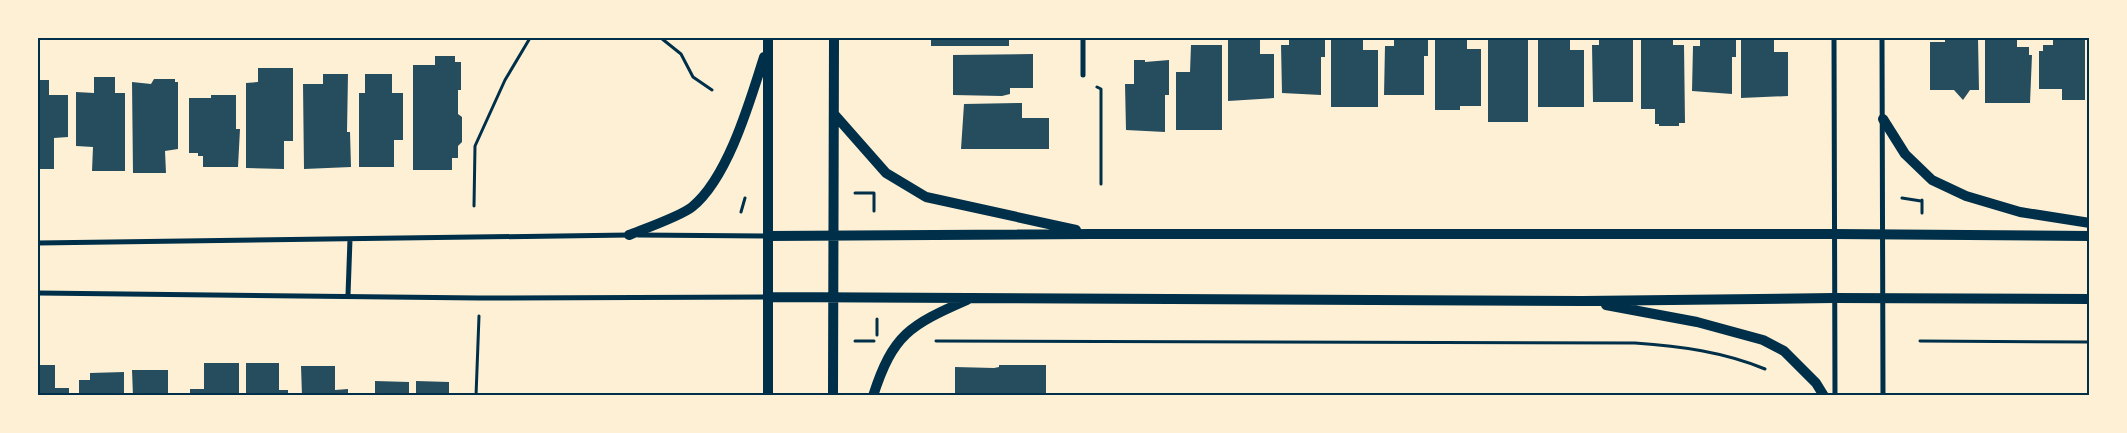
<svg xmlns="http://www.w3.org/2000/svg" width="2127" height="433" viewBox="0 0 2127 433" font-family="Inter,sans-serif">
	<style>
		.building { fill: #264d5e }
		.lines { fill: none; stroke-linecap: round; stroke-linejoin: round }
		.path { stroke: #003049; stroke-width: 3 }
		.minor { stroke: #003049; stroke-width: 5 }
		.secondary { stroke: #003049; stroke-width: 10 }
		.neatline { fill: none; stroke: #003049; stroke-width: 2 }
	</style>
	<rect width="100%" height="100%" fill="#fdf0d5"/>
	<path class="building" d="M928 38H1009V46H931V40H928Z
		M1228 38H1260V54H1274V98L1228 101Z
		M1289 38H1325V57H1321V95L1282 93 1281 45H1289Z
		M1331 38H1363V50H1378V107H1331Z
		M1394 38H1428V56H1424V95H1384L1385 46H1394Z
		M1435 38H1467V49H1481V106H1460V110H1435Z
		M1488 38H1528V122H1488Z
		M1538 38H1570V50H1584V107H1538Z
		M1599 38H1633V102H1593L1592 45H1599Z
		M1641 38H1673V45H1684L1685 123H1679V126H1659V124H1655V109H1641Z
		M1700 38H1736V57H1732V94L1692 91 1693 46H1700Z
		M1741 38H1774V52H1788V96L1741 98Z
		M1945 38H1978L1979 90H1970L1963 100 1954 90H1930V42H1945Z
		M1985 38H2017V47H2029V55H2032L2030 103H1985Z
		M2053 38H2085V100H2062V89H2039V51H2043V45H2053Z
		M1191 45H1222V130H1176V72H1190Z
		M1033 54V88H1010V94L1002 96 953 95V55Z
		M435 56H455V62H461V90H458V114L462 117V142L458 146V158H452V170H413V65H435Z
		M1134 60H1145V62L1169 60V95H1165V132L1126 130 1125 84H1134Z
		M258 68H293V141H284V169L246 168V83L258 82Z
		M323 74H348L347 132H350L351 167 304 169 303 84H323Z
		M365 74H392V93H403V140H394V167H359V93H365Z
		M94 77H115V93H125V171H92L93 147 76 146V92L94 93Z
		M154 79H175V82H178V149L165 151 166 173H133L132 82 151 84Z
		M38 80H49V95H68V137L54 138V169H38Z
		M211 95H236V129H240L238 167H203V156H198V153H189V98H211Z
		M1022 103V118H1049V149H961L964 104Z
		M204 363H239V396H190V389H204Z
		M246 363H279V390H288V396H246Z
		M38 365H55V388H69V396H38Z
		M999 365H1046V396L955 394V367L994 368 999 367Z
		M301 366H335V390L348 389V396H302Z
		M132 370H168V396H133Z
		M124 372V396H79V380H90V373Z
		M375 381 409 382V396H375Z
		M416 381 449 382V396H416Z
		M1148 393H1159L1162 396H1144Z"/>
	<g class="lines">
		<path class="path" d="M661 38 681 54 693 77 712 90
			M1097 87 1101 89V184
			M855 193H874V211
			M1902 198 1921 201
			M474 206 475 146 505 80 530 38
			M741 212 745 198
			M1922 213V200
			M877 319V335
			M855 341H874
			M936 341 1635 343C1680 346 1724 352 1765 369
			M1920 341 2090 342
			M476 396 479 316"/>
		<path class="minor" d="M1083 38V75
			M1834 38 1835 396
			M1882 38 1883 396
			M638 235 768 236
			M38 243 629 235
			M38 293 479 298 768 297
			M348 295 350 239"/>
		<path class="secondary" d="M768 38V396
			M834 114 886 173 926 197 1076 230
			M1883 119 1905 154 1932 180 1966 196 2020 212 2090 223
			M629 235C644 229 681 216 692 207 728 178 750 101 764 57
			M768 236 1091 234H1834L2090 236
			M768 297 1583 301 1834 298 2090 299
			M1606 305 1697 322 1763 340 1784 351 1816 383 1824 396
			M833 396 834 38
			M873 396C893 334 910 325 967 300"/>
	</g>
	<rect width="2127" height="433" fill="none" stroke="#fdf0d5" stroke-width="78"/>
	<rect x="39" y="39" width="2049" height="355" class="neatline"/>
</svg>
